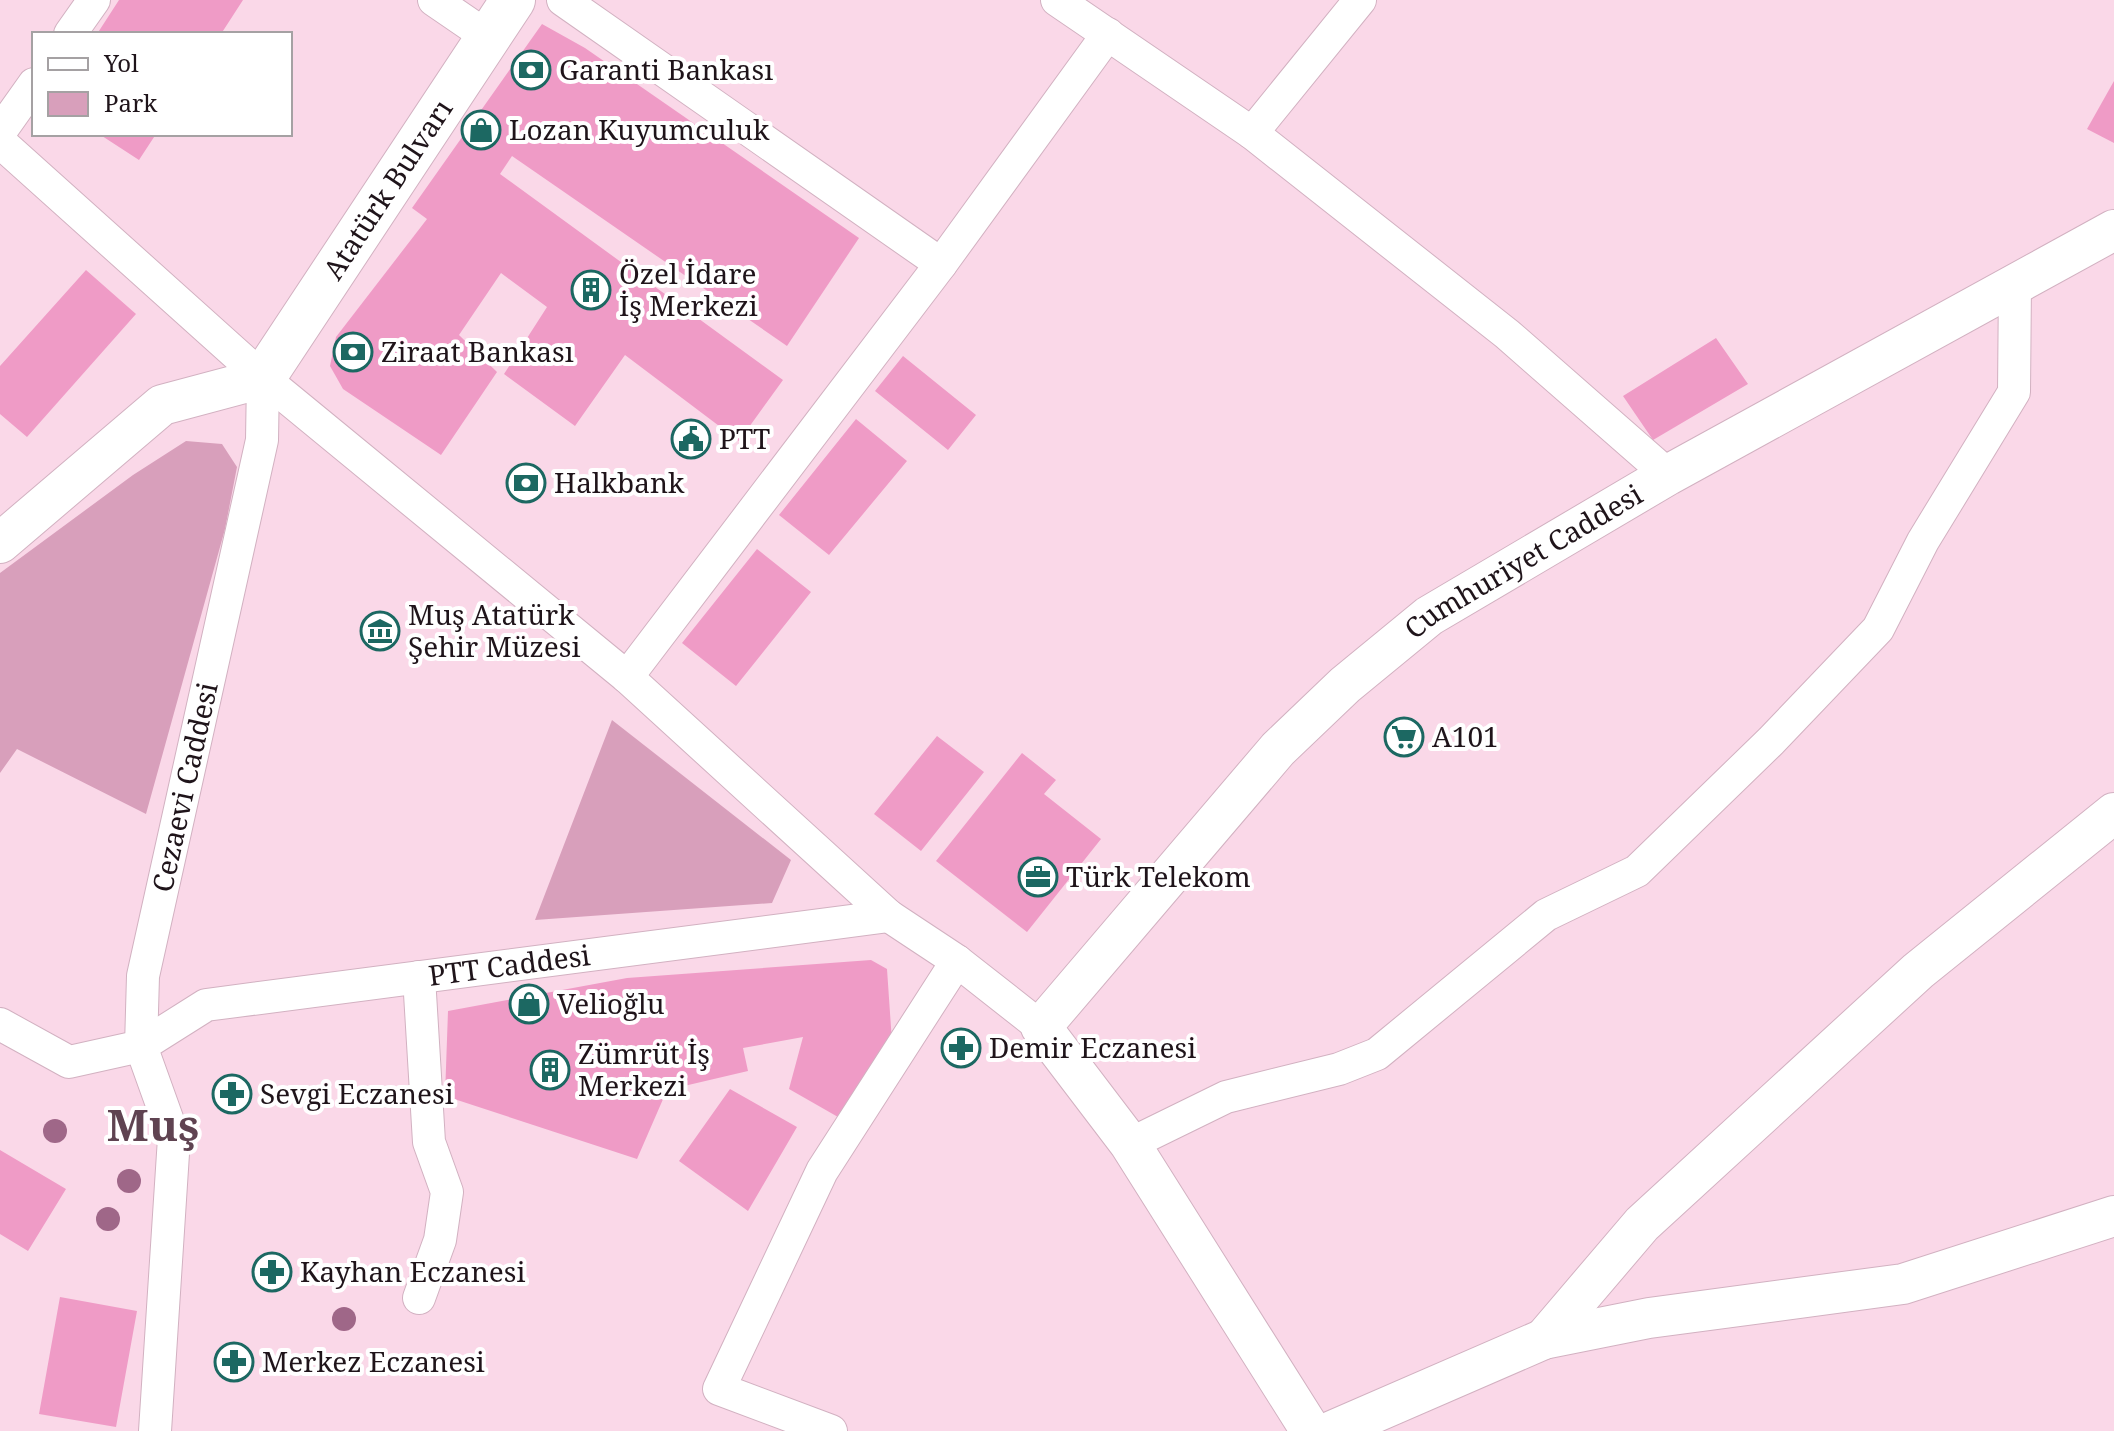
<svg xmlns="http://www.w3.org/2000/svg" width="2114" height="1431" viewBox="0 0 2114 1431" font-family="'Noto Serif',serif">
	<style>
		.green { fill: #d89fbb }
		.building { fill: #ef9bc6 }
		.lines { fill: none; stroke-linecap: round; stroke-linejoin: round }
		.minor-casing { stroke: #d2b1c1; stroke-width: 34 }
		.tertiary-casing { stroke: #d2b1c1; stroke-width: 42 }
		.secondary-casing { stroke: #d2b1c1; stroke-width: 46 }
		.minor { stroke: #fff; stroke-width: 32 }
		.tertiary { stroke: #fff; stroke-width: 40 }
		.secondary { stroke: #fff; stroke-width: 44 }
		.tree { fill: #9f6788 }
		.labels { text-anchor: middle; stroke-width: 8; stroke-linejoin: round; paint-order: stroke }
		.poi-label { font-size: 28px; fill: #1f141a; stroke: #fff; text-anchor: start }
		.street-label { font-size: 28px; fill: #1f141a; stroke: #fff }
		.town-label { font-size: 44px; font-weight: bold; fill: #5f4351; stroke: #fff }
	</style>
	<rect width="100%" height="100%" fill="#fad8e8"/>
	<path class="green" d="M186 441 222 444 237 467 225 529 146 814 17 749 0 773V573L133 475Z
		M612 720 791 860 772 903 535 920Z"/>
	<path class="building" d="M119 0H243L221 34H97Z
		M542 24 585 48 859 238 787 346 512 156 500 174 783 380 739 441 625 355 575 426 504 374 547 307 501 273 459 335 497 372 441 455 343 389 330 366 336 337 427 219 412 208Z
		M2114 81V143L2087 129Z
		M99 134H156L139 160Z
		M86 270 136 314 27 437 0 414V366Z
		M1716 338 1748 384 1653 440 1623 396Z
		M903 356 976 415 948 450 875 391Z
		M856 419 907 461 829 555 779 515Z
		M757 549 811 592 736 686 682 643Z
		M937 736 984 772 921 851 874 814Z
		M1022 753 1056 780 1044 794 1101 839 1027 932 936 861Z
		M871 960 887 969 892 1042 845 1121 789 1089 803 1037 743 1048 748 1071 667 1090 637 1159 445 1096 448 1011 627 978Z
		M730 1089 797 1127 748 1211 679 1161Z
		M0 1150 66 1189 28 1251 0 1234Z
		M60 1297 137 1311 116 1427 39 1414Z"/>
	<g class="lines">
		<defs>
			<g id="minor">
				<path d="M434 0 488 37"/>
				<path d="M563 0 941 264"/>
				<path d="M1057 0 1252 133 1507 334 1668 475"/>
				<path d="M70 34 94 0"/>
				<path d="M0 132 34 84"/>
				<path d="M1252 133 1360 0"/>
				<path d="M0 142 263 378 627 677 889 916 957 961 1041 1027"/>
				<path d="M627 677 941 264 1108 34"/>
				<path id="s1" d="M0 1024 69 1062 141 1046 143 976 262 440 263 378"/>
				<path d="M1130 1144 1226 1097 1339 1069 1377 1054 1546 915 1637 871 1771 741 1878 629 1923 541 2014 392 2015 282"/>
				<path d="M419 1298 440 1240 447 1192 429 1142 419 977"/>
				<path id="s2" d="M155 1431 174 1138 141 1046 206 1005 889 916"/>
				<path d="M831 1431 719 1389 822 1171 957 961"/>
			</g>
			<g id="tertiary">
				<path d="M0 543 162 405 263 378"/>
				<path d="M1544 1339 1642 1224 1918 971 2114 813"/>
				<path id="s3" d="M1311 1431 1130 1144 1041 1027 1278 749 1345 685 1429 616 1668 475 2114 230"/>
				<path d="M1332 1431 1544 1339 1649 1318 1903 1284 2114 1216"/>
			</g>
			<g id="secondary">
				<path id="s4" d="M263 378 513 0"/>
			</g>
		</defs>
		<use href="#minor" class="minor-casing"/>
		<use href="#tertiary" class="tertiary-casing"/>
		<use href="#secondary" class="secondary-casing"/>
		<use href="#minor" class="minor"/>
		<use href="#tertiary" class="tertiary"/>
		<use href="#secondary" class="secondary"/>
	</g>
	<g class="tree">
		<circle cx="55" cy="1131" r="12"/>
		<circle cx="129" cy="1181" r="12"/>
		<circle cx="108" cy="1219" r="12"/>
		<circle cx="344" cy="1319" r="12"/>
	</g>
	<defs>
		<symbol id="bank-ring" viewBox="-11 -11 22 22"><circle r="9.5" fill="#fff" stroke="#1c6862" stroke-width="1.5"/><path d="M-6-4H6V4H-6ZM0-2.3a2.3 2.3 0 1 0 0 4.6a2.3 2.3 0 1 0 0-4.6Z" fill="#1c6862"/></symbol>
		<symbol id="shop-ring" viewBox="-11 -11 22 22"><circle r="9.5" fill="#fff" stroke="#1c6862" stroke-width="1.5"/><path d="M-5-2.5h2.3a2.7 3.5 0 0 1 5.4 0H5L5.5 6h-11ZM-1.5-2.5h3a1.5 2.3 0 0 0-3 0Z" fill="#1c6862"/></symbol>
		<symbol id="building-ring" viewBox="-11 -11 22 22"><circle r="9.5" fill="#fff" stroke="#1c6862" stroke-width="1.5"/><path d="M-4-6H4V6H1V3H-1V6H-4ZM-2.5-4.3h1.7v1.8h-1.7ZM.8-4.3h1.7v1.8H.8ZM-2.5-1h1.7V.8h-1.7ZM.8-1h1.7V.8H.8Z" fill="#1c6862"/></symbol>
		<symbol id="civic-ring" viewBox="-11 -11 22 22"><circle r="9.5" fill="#fff" stroke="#1c6862" stroke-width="1.5"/><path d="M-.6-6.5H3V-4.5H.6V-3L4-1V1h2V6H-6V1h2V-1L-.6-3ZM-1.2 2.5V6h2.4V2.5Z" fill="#1c6862"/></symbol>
		<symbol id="museum-ring" viewBox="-11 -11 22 22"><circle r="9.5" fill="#fff" stroke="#1c6862" stroke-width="1.5"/><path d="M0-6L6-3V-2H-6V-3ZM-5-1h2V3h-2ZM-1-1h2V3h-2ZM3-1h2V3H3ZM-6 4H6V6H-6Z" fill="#1c6862"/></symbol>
		<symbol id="supermarket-ring" viewBox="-11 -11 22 22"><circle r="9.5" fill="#fff" stroke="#1c6862" stroke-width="1.5"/><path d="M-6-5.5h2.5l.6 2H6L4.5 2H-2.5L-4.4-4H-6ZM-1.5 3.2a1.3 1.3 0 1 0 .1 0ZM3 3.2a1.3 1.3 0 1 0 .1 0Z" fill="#1c6862"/></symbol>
		<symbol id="office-ring" viewBox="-11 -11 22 22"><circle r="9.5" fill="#fff" stroke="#1c6862" stroke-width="1.5"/><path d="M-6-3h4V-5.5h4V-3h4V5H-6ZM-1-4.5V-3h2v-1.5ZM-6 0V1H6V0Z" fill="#1c6862"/></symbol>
		<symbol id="pharmacy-ring" viewBox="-11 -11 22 22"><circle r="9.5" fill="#fff" stroke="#1c6862" stroke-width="1.5"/><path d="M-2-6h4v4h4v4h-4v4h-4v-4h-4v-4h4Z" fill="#1c6862"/></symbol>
	</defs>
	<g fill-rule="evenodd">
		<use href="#bank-ring" x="509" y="48" width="44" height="44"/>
		<use href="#shop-ring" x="459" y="108" width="44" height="44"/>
		<use href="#building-ring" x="569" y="268" width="44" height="44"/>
		<use href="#bank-ring" x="331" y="330" width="44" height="44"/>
		<use href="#civic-ring" x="669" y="417" width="44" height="44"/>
		<use href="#bank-ring" x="504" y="461" width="44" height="44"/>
		<use href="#museum-ring" x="358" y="609" width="44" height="44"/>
		<use href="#supermarket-ring" x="1382" y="715" width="44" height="44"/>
		<use href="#office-ring" x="1016" y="855" width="44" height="44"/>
		<use href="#shop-ring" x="507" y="982" width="44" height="44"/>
		<use href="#pharmacy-ring" x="939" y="1026" width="44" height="44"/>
		<use href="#building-ring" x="528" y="1048" width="44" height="44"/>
		<use href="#pharmacy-ring" x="210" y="1072" width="44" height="44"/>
		<use href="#pharmacy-ring" x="250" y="1250" width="44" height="44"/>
		<use href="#pharmacy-ring" x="212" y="1340" width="44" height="44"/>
	</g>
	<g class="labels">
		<g class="poi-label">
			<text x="559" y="80">Garanti Bankası</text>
			<text x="509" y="140">Lozan Kuyumculuk</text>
			<text x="619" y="284">Özel İdare<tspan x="619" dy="32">İş Merkezi</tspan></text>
			<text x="381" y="362">Ziraat Bankası</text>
			<text x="719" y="449">PTT</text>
			<text x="554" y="493">Halkbank</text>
			<text x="408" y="625">Muş Atatürk<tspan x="408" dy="32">Şehir Müzesi</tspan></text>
			<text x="1432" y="747">A101</text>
			<text x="1066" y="887">Türk Telekom</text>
			<text x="557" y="1014">Velioğlu</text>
			<text x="989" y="1058">Demir Eczanesi</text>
			<text x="578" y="1064">Zümrüt İş<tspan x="578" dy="32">Merkezi</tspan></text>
			<text x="260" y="1104">Sevgi Eczanesi</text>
			<text x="300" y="1282">Kayhan Eczanesi</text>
			<text x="262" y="1372">Merkez Eczanesi</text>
		</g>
		<g class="street-label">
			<text dy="10" stroke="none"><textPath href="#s4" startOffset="226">Atatürk Bulvarı</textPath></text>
			<text dy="10" stroke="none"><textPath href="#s3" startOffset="1162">Cumhuriyet Caddesi</textPath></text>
			<text dy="10" stroke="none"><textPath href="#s1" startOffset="416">Cezaevi Caddesi</textPath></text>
			<text dy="10" stroke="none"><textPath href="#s2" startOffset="774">PTT Caddesi</textPath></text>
		</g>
		<g class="town-label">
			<text x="153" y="1141">Muş</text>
		</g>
	</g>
	<rect x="32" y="32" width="260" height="104" fill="#ffffff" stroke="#a5a1a3" stroke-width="2"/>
	<rect x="48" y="58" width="40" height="12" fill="#ffffff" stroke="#a5a1a3" stroke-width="2"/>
	<text x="104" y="72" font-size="24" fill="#1f141a">Yol</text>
	<rect x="48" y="92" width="40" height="24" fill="#d89fbb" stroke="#a5a1a3" stroke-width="2"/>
	<text x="104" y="112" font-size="24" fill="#1f141a">Park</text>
</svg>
